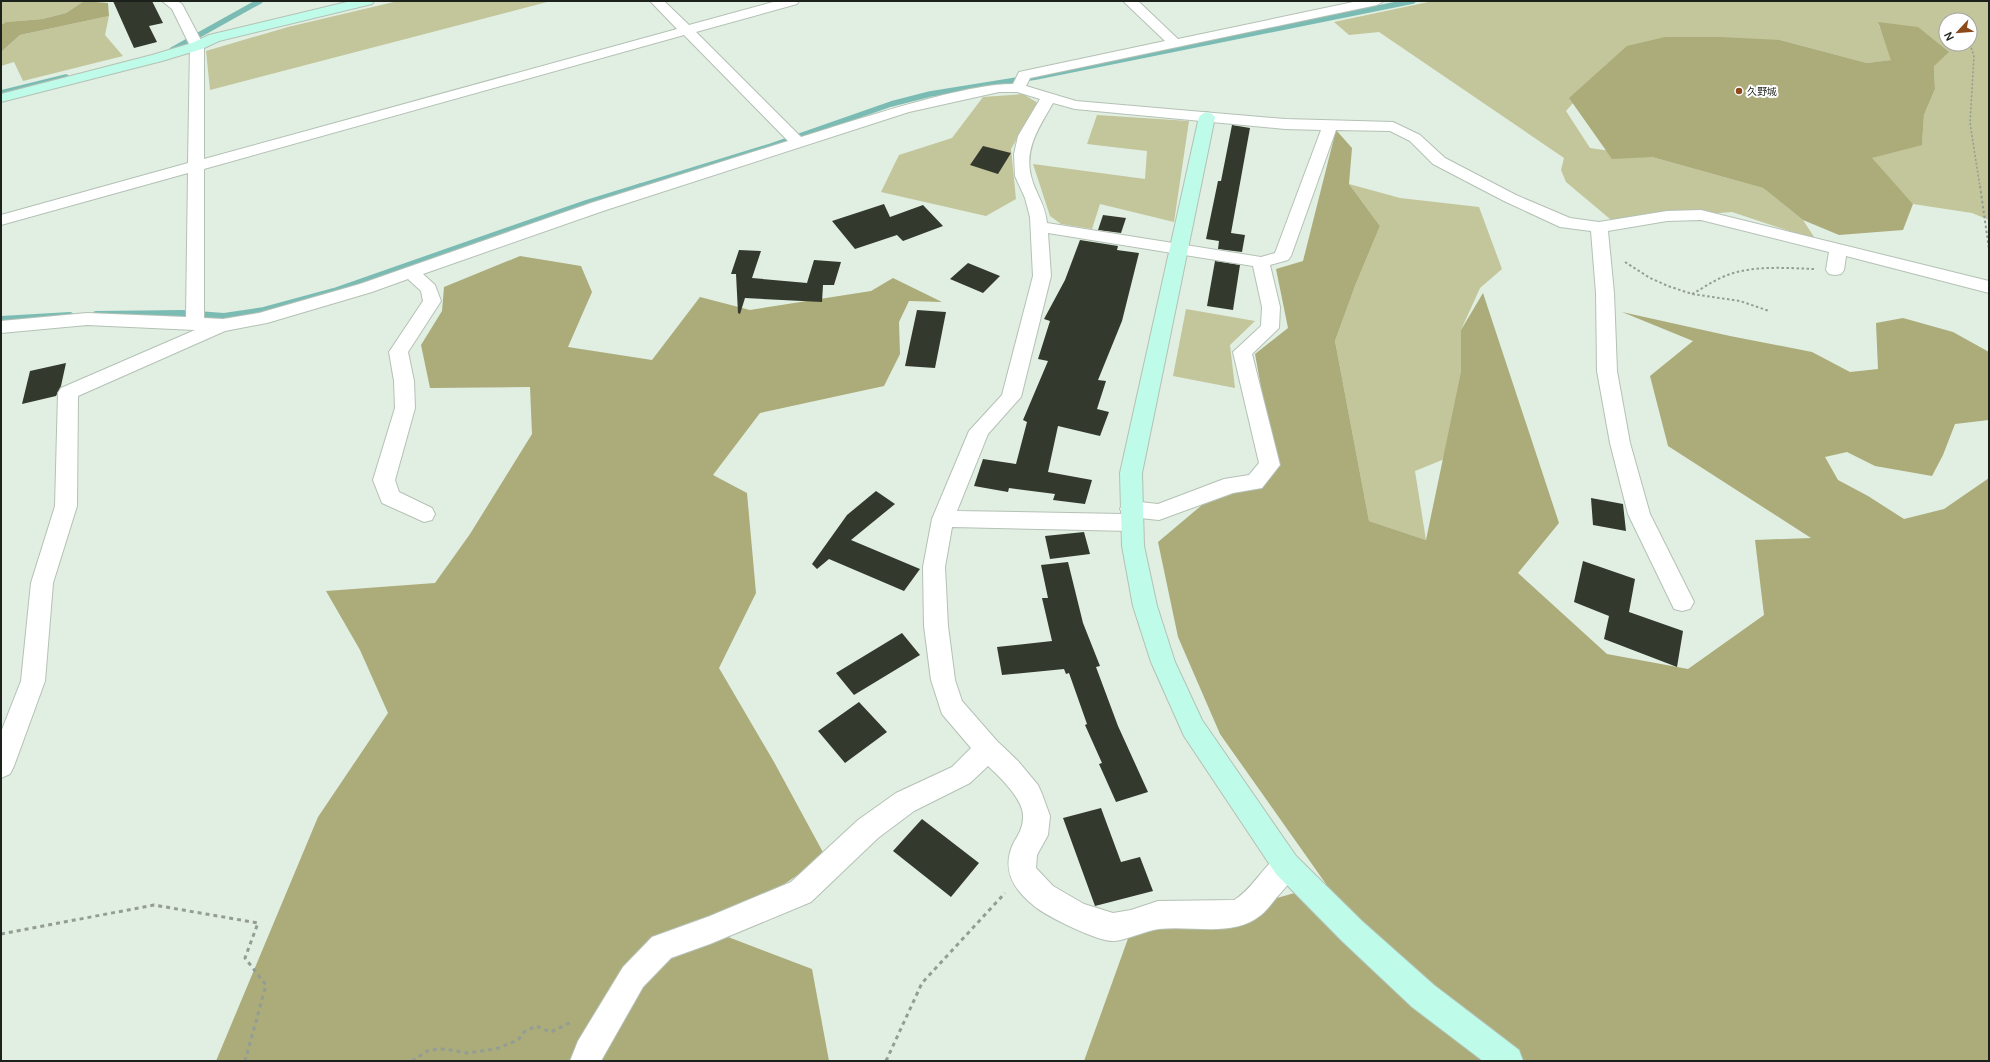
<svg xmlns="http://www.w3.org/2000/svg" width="1990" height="1062" viewBox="0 0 1990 1062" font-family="Manrope,'Noto Sans JP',sans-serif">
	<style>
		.green { fill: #c3c59a; fill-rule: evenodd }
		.forest { fill: #abac7a }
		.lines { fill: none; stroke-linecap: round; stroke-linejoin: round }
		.stream-far1 { stroke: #7abcb4; stroke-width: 5.5 }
		.stream { stroke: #7abcb4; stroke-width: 6 }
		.building { fill: #34392e }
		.street-casing { stroke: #b4c1b5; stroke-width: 2 }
		.secondary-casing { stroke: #b4c1b5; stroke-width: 2 }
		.path-far2 { stroke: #949d94; stroke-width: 1.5; stroke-dasharray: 2 2; stroke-linecap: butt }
		.path-far1 { stroke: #949d94; stroke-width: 2; stroke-dasharray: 2.5 2.5; stroke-linecap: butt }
		.path { stroke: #949d94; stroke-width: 3; stroke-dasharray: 4 4; stroke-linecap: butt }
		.street { fill: #fff; fill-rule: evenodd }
		.secondary { fill: #bffbe9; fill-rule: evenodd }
		.poi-dot { fill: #8c491a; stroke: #fff; stroke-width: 1.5 }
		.labels { text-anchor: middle; stroke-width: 4; stroke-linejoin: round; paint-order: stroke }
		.far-poi-label { font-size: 10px; fill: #1c211c; stroke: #fff; text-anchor: start }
	</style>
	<rect width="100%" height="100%" fill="#e1eee2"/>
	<path class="green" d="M1 1H84L66 13 42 19 6 22 1 25Z
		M398 1H551L210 90 206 51 288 27Z
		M1433 1H1989V220L1972 213 1913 204 1871 158 1922 144 1924 115 1935 89 1934 66 1878 23 1892 60 1867 63 1780 40 1607 64 1566 111 1590 148 1652 157 1763 188 1803 220 1816 240 1732 212 1654 218 1649 213 1616 224 1566 182 1561 170 1564 158 1379 32 1349 35 1334 22ZM1946 20H1970V44H1946Z
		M109 16 105 35 123 56 23 81 14 62 1 66V52L20 35Z
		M1023 94 1038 103 1011 149 1016 199 986 216 881 192 899 155 952 138 983 97Z
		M1097 115 1189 121 1174 222 1100 204 1092 229 1061 224 1050 216 1033 164 1145 179 1147 151 1087 144Z
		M1349 184 1400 198 1479 207 1502 269 1480 288 1461 330 1474 447 1415 471 1426 540 1369 521 1335 341 1355 286 1380 226Z
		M1186 309 1255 321 1230 345 1235 388 1173 376Z"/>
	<path class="forest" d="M84 1 108 3 109 16 20 35 1 52V25L6 22 42 19 66 13Z
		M1878 22 1918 27 1949 52 1934 66 1935 89 1924 115 1922 145 1872 158 1913 204 1903 230 1839 235 1803 220 1763 188 1652 157 1612 159 1569 98 1627 46 1665 37H1720L1780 40 1867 63 1891 60Z
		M1336 130 1352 148 1349 184 1380 226 1355 286 1335 341 1369 521 1426 540 1461 372V330L1483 293 1559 523 1518 573 1607 654 1688 669 1764 615 1755 540 1811 538 1668 446 1650 376 1693 341 1622 312 1730 336 1812 352 1850 372 1878 369 1876 323 1903 318 1953 332 1989 352V420L1955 424 1943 455 1932 476 1875 466 1847 452 1825 457 1838 480 1868 496 1904 519 1944 509 1989 478V1061H1084L1130 933 1252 905 1326 884 1220 734 1178 637 1158 542 1202 505 1257 485 1276 469 1255 354 1288 328 1276 269 1303 261Z
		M520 256 581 266 592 292 568 347 652 360 700 297 750 310 871 291 893 278 942 302 909 301 899 322 900 354 884 386 760 413 713 475 747 493 756 593 719 668 774 762 825 856 715 932 812 969 829 1061H216L318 817 388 713 360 650 326 591 435 583 470 534 532 434 530 387 430 388 421 345 442 311 444 287Z"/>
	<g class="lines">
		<path class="stream-far1" d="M172 50 260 1
			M1 93 66 77
			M638 187 768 147 891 104 930 94 1036 77 1413 1"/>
		<path class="stream" d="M96 314 183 313 224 316 264 310 334 291 586 203 641 186
			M1 319 70 315"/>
	</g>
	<path class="building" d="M113 1H152L163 23 149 26 157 42 134 48Z
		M1232 125 1250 128 1231 233 1245 235 1242 252 1218 249 1219 241 1206 239 1218 181H1221Z
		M983 146 1011 153 998 174 970 165Z
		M884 204 890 217 923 205 943 226 903 241 897 235 855 249 832 221Z
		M1103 215 1126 218 1121 233 1098 230Z
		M1080 240 1118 246 1117 250 1139 253 1122 321 1098 380 1106 381 1097 409 1109 412 1100 436 1058 426 1048 472 1092 480 1085 504 1053 500 1055 494 1009 488 1008 492 974 486 983 459 1016 464 1027 422 1023 420 1048 361 1038 359 1050 321 1044 319 1065 280Z
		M739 250 761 251 752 278 807 283 814 260 841 262 834 285H823L822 302 745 298 740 314 738 313 736 274H731Z
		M1215 261 1240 265 1233 310 1207 306Z
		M968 263 1000 276 983 293 950 279Z
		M917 310 946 312 935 368 905 366Z
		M66 363 61 386 56 396 22 404 30 371Z
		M876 491 895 504 851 540 920 569 904 591 829 559 817 569 812 564 847 515Z
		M1591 498 1623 504 1626 531 1593 525Z
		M1084 532 1090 554 1050 559 1045 536Z
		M1583 561 1635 579 1629 612 1683 631 1677 667 1604 639 1609 616 1574 602Z
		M1068 562 1083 623 1100 666 1096 667 1118 726 1148 792 1116 802 1099 764 1102 763 1085 725 1087 724 1069 673 1066 674 1064 669 1002 675 997 647 1052 641 1042 598H1048L1041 565Z
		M902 633 920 655 854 695 836 673Z
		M859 702 887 732 845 763 818 731Z
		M1101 808 1121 862 1140 857 1153 891 1095 906 1063 818Z
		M922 819 979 863 951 897 893 851Z"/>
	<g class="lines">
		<defs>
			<path id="street" d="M162 1H177L182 4 204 46V159L677 29 650 1H664L689 25 777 1H799L797 4 696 32 801 137C849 122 895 107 943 95 966 90 989 84 1013 84L1019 72 1165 41 1123 1H1138L1178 39 1358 1H1384L1377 5 1030 78 1026 86 1076 101 1285 119 1393 122 1420 135 1445 158 1516 195 1570 218 1599 222 1667 211 1701 210 1989 281V293L1846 256 1844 270 1841 274 1835 275 1829 274 1826 270 1829 252 1701 220 1667 221 1608 231 1614 293 1617 371 1630 443 1650 514 1694 602 1690 609 1682 611 1674 609 1628 514 1610 443 1597 371 1596 293 1591 231 1560 227 1504 201 1433 164 1410 141 1390 131 1336 130 1291 256 1288 260 1270 265 1280 307 1279 328 1252 354 1280 465 1262 488 1233 493 1159 520 1140 518 1143 523 1140 529 1132 531 952 527 945 567 948 626 955 680 962 701 997 741 1018 761 1038 785 1042 794 1050 816 1048 835 1037 855 1036 868 1053 886 1084 904 1113 913 1131 910 1158 901 1234 900C1255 888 1264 861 1286 852L1296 856 1300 865C1295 877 1286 887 1277 897 1272 903 1267 910 1261 915 1233 938 1193 925 1159 929 1144 931 1130 939 1115 941 1100 943 1045 916 1033 905 1012 888 1001 868 1014 842 1019 834 1023 827 1023 817 1024 800 1000 777 988 766L970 783 914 811 878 838 811 902 710 944 671 958 643 987 601 1061H570L578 1041 623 967 652 937 710 916 791 882 858 820 896 793 952 767 971 748 942 714 931 680 924 626 923 567 932 519 969 431 1002 395 1033 276 1030 217 1025 198 1015 176 1014 154 1018 136 1040 99 1017 92H999L909 112 603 211 423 274 435 285 441 301 408 352 414 381 415 408 395 480 399 492 432 508 435 514 432 520 424 522 382 503 373 480 395 408 394 381 389 352 423 301 421 291 408 279 372 292 267 323 225 331 78 396 77 506 53 583 45 681 14 766 10 774 1 778V732L21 681 31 583 55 506 58 393 61 388 195 330 87 325 1 333V321L87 313 186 317 188 173 1 225V215L188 163 190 46 172 9ZM684 35 788 141 591 203 360 284 259 313 223 319 204 318V169ZM1053 103 1075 109 1285 129 1321 130 1275 253 1261 257 1047 223C1045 203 1035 193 1031 176 1024 148 1040 126 1053 103ZM1048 233 1253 266 1262 307 1261 326 1233 352 1259 463 1249 475 1224 479 1158 504 1131 501 1123 503 1120 509 1123 514 957 511 988 434 1021 397 1051 276Z"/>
			<path id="secondary" d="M351 1H374L372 4 219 41 202 49 162 61 1 102V94L152 55 192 43 209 35Z
				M1207 112 1212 114 1215 117 1142 473 1144 546 1157 606 1175 662 1202 720 1296 856 1362 921 1434 985 1519 1050 1523 1061H1483L1412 1007 1342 941 1276 874 1184 736 1151 662 1133 606 1122 546 1120 473 1199 117 1202 114Z"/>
		</defs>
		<use href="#street" class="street-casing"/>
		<use href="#secondary" class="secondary-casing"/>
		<path class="path-far2" d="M1970 44 1974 56 1970 123 1980 187"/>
		<path class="path-far1" d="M1980 186 1989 249
			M1625 262 1650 278 1668 286 1692 294 1740 301 1769 311
			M1692 294C1703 288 1713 281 1725 276 1752 265 1785 268 1814 269"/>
		<path class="path" d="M1 934 154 905 258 923 245 958 266 985 245 1061
			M412 1061 429 1050 445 1049 467 1053 496 1049 518 1040 524 1032 536 1026 551 1032 573 1021
			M886 1061 922 983 1005 893"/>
		<use href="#street" class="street"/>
		<use href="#secondary" class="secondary"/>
	</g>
	<circle class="poi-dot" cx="1739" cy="91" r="4"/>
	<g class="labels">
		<g class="far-poi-label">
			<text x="1747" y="95">久野城</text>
		</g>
	</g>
	<rect width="1990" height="1062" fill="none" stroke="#1c211c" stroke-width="4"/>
	<g transform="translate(1958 32) rotate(244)"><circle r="19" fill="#ffffff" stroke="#a4a6a4"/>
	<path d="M0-3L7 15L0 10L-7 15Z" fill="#8c491a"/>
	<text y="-6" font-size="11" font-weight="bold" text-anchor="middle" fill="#1c211c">N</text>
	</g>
</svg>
